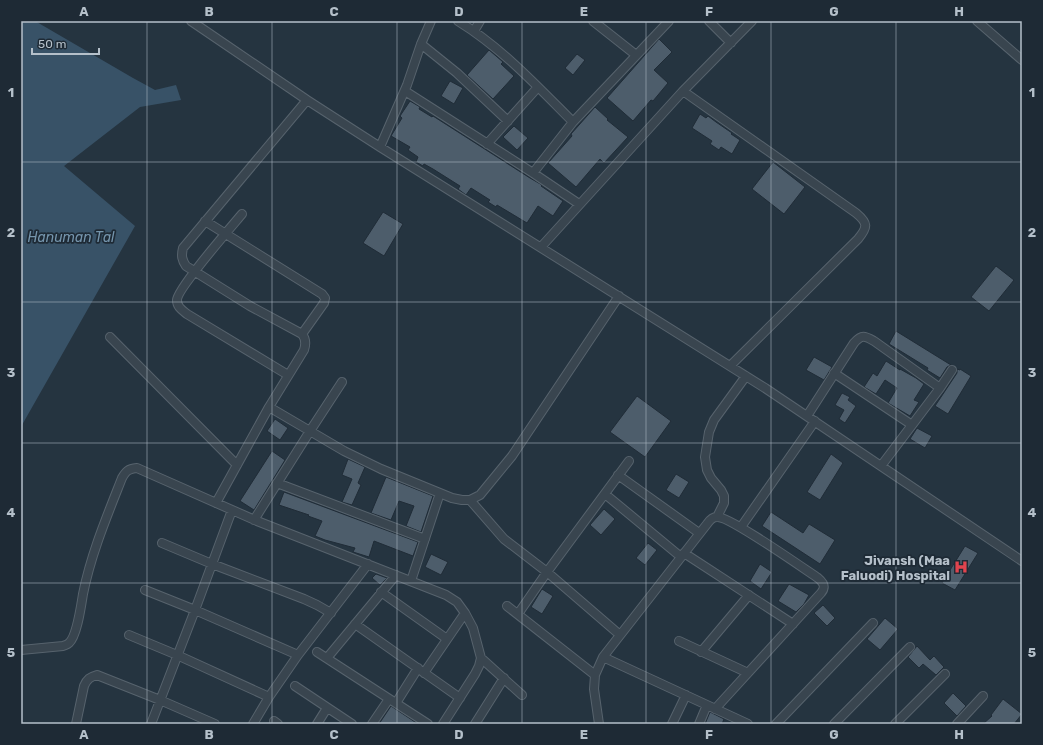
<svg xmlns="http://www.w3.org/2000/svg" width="1043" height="745" viewBox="0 0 1043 745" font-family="Rubik,sans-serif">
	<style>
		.water { fill: #385267 }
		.building { fill: #4d5d6b; stroke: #202c37 }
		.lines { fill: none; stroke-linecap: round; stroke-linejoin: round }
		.street-casing { stroke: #57636d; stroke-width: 10 }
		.street { stroke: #39454f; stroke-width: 8 }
		.grid { fill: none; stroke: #b5c0ca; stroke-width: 1; stroke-opacity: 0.55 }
		.labels { text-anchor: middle; stroke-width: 3.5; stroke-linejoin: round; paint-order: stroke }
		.poi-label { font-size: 13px; font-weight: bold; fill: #b5c0ca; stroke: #1e2a35; text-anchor: end }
		.water-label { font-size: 14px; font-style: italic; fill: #7595ad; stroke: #1e2a35 }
		.neatline { fill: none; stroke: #b5c0ca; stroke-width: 1.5 }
		.grid-label { font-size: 13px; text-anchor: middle; font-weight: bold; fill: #b5c0ca }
	</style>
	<rect width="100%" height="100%" fill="#253440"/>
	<path class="water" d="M21 21H35L133 78 155 90 176 85 181 100 140 107 64 166 135 226 22 425Z"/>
	<path class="building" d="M659 39 672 52 654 70 668 83 653 101 651 100 633 121 607 98Z
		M489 50 503 62 501 64 514 76 493 99 467 75Z
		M577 54 585 60 573 75 565 68Z
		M450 81 463 88 454 104 441 96Z
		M410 101 420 107 419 109 432 117 433 116 530 178 542 185 541 186 563 201 553 216 538 206 527 223 497 205 496 207 488 202 490 200 471 188 466 195 458 189 460 186 433 169 424 164 423 166 416 162 418 157 408 150 410 147 391 136 402 118 400 116Z
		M595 107 608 119 607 120 628 137 604 163 600 159 576 187 548 163 572 136 571 134Z
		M700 114 706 118 708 116 716 122 732 133 731 134 740 140 732 154 721 147 719 150 710 144 712 141 692 128Z
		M514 126 528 138 517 150 503 137Z
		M773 162 805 187 784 214 752 189Z
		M383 212 403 224 384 256 363 243Z
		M996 266 1014 280 989 311 971 297Z
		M896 331 951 365 947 367 940 378 927 370 928 368 889 344Z
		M814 357 832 367 824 380 806 370Z
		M886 361 900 370V369L916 378 924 384 914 400 919 402 910 416 888 403 897 388 885 380 876 394 864 387 873 373 877 376Z
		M957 369 960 370V369L971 376 948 414 935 406 957 373Z
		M842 393 850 397 848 400 856 406 845 423 839 419 844 410 835 405Z
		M637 396 671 421 645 457 610 432Z
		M275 419 288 428 280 440 267 431Z
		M917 428 932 436 925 448 910 439Z
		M272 451 285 460 254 510 240 501Z
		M831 454 843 463 820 500 807 492Z
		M348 459 365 467 358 483 361 485 352 505 342 502 352 479 342 475Z
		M676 474 689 482 679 498 666 490Z
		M386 477 433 496 421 532 406 526 414 506 399 501 391 520 371 513Z
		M284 492 418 542 413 556 374 541 369 557 353 552 355 548 325 540 315 536 322 521 308 516 309 515 279 505Z
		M604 509 615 519 601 535 590 525Z
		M771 512 803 533 809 524 835 540 820 564 762 526Z
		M648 543 657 550 645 565 636 558Z
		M965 546 978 553 955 590 942 583Z
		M431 554 448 562 441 575 425 567Z
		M760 564 772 572 761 589 750 581Z
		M376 574 387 578 380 585 372 578Z
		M789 584 809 595 804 604 796 612 778 601Z
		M542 589 553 596 542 614 531 607Z
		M823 605 835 618 827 626 814 613Z
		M885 618 898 629 880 650 867 639Z
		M917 646 930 660 934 656 944 667 936 675 923 664 919 668 908 657Z
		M953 693 966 706 957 716 944 703Z
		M1003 699 1022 714 1014 724H983L992 716 991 715Z
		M391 706 418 724H379Z
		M710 712 724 719 722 724H705Z"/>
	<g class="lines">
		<defs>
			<path id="street" d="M191 21 307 100 380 147 765 388 1022 561
				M458 21C502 48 537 86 573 122
				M593 21 636 55
				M709 21 731 43
				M977 21 1022 60
				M474 31 480 21
				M421 44 457 73 508 121
				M405 91 533 173 579 204
				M683 91 856 213C868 223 868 227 858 239L730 366
				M487 144 538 87
				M380 147 407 85 421 44 431 21
				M533 173 573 122 669 21
				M242 214C232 226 177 289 177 300 177 307 182 310 187 314L288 375
				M205 221 322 294 325 298 324 303 302 334
				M541 247 683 91 752 21
				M110 337 237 465
				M834 373 912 425
				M269 407 344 451 381 469 452 498 462 500H470L480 495 512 456 619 296
				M807 416 854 343C862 334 865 336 874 341L940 388
				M881 466 940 388 952 370
				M618 475 699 533
				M277 483 425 539
				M605 494 681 557
				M470 500 504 539 547 572 620 635
				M216 503 269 407 304 350C306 344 306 339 302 334L250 306 186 266C182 260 181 256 183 248L307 100
				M717 517 724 503V496L721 490 711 478 707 470 705 457 709 432 714 420 746 376
				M254 520 310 431 342 382
				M741 527 815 421
				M162 543 212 564 304 599 317 605 331 613
				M684 553 793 624
				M411 581 440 493
				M145 590 195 610 298 655
				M381 592 447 639
				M507 606 595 675
				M518 614 547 572 629 461
				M355 624 460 698
				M129 635 177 655 269 697
				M679 641 748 673
				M21 650 63 646C65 645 67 645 69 643 77 636 81 606 83 594 91 554 107 516 122 478 126 471 128 469 137 468L257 521 446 595 457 602 465 613 473 628 481 658 479 666 475 674 443 724
				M317 652 428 724
				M701 652 749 595
				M603 657 748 724
				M327 658 396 575
				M481 658 522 695
				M424 673 465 613
				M295 686 352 724
				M396 703 418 668
				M274 721 278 724
				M76 724 84 686C87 679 90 677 97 675L160 700 215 724
				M151 724 195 610 232 510
				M253 724 269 697 298 655 368 564
				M317 724 327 708
				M372 724 389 699
				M475 724 504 678
				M599 724 594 689 595 675 603 657 707 524C709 521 713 517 717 517 729 516 803 568 818 578 824 583 826 587 821 593L715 709
				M672 724 686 695
				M699 724 707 705
				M776 724 873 623
				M834 724 910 647
				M895 724 945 674
				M957 724 983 696"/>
		</defs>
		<use href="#street" class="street-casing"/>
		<use href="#street" class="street"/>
	</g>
	<path class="grid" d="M147 21V724M272 21V724M397 21V724M522 21V724M646 21V724M771 21V724M896 21V724M21 162H1022M21 302H1022M21 443H1022M21 583H1022"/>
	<defs>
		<symbol id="hospital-bare" viewBox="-9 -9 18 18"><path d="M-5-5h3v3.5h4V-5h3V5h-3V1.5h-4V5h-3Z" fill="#e0444e" stroke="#1e2a35" stroke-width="2.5" paint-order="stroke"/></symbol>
	</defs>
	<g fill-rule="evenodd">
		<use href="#hospital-bare" x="951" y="557" width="20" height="20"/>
	</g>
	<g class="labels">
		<g class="poi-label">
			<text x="950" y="565">Jivansh (Maa<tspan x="950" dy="15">Faluodi) Hospital</tspan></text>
		</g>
		<g class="water-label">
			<text x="71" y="242">Hanuman Tal</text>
		</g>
	</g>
	<rect width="1043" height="745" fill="none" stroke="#1e2a35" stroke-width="44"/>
	<path d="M32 48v6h67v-6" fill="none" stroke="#b5c0ca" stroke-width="2"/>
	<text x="38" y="48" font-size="12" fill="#b5c0ca" stroke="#1e2a35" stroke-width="3" paint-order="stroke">50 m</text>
	<rect x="22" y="22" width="999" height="701" class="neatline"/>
	<g class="grid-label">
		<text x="84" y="16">A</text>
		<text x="209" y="16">B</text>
		<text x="334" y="16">C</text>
		<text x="459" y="16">D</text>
		<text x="584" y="16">E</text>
		<text x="709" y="16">F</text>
		<text x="834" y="16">G</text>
		<text x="959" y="16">H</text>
		<text x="11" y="97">1</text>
		<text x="1032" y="97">1</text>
		<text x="11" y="237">2</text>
		<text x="1032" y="237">2</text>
		<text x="11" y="377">3</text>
		<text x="1032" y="377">3</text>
		<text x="11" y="517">4</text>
		<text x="1032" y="517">4</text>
		<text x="11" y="657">5</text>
		<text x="1032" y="657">5</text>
		<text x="84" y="739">A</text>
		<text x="209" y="739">B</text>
		<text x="334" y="739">C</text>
		<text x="459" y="739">D</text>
		<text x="584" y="739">E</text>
		<text x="709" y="739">F</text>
		<text x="834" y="739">G</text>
		<text x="959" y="739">H</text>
	</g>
</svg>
